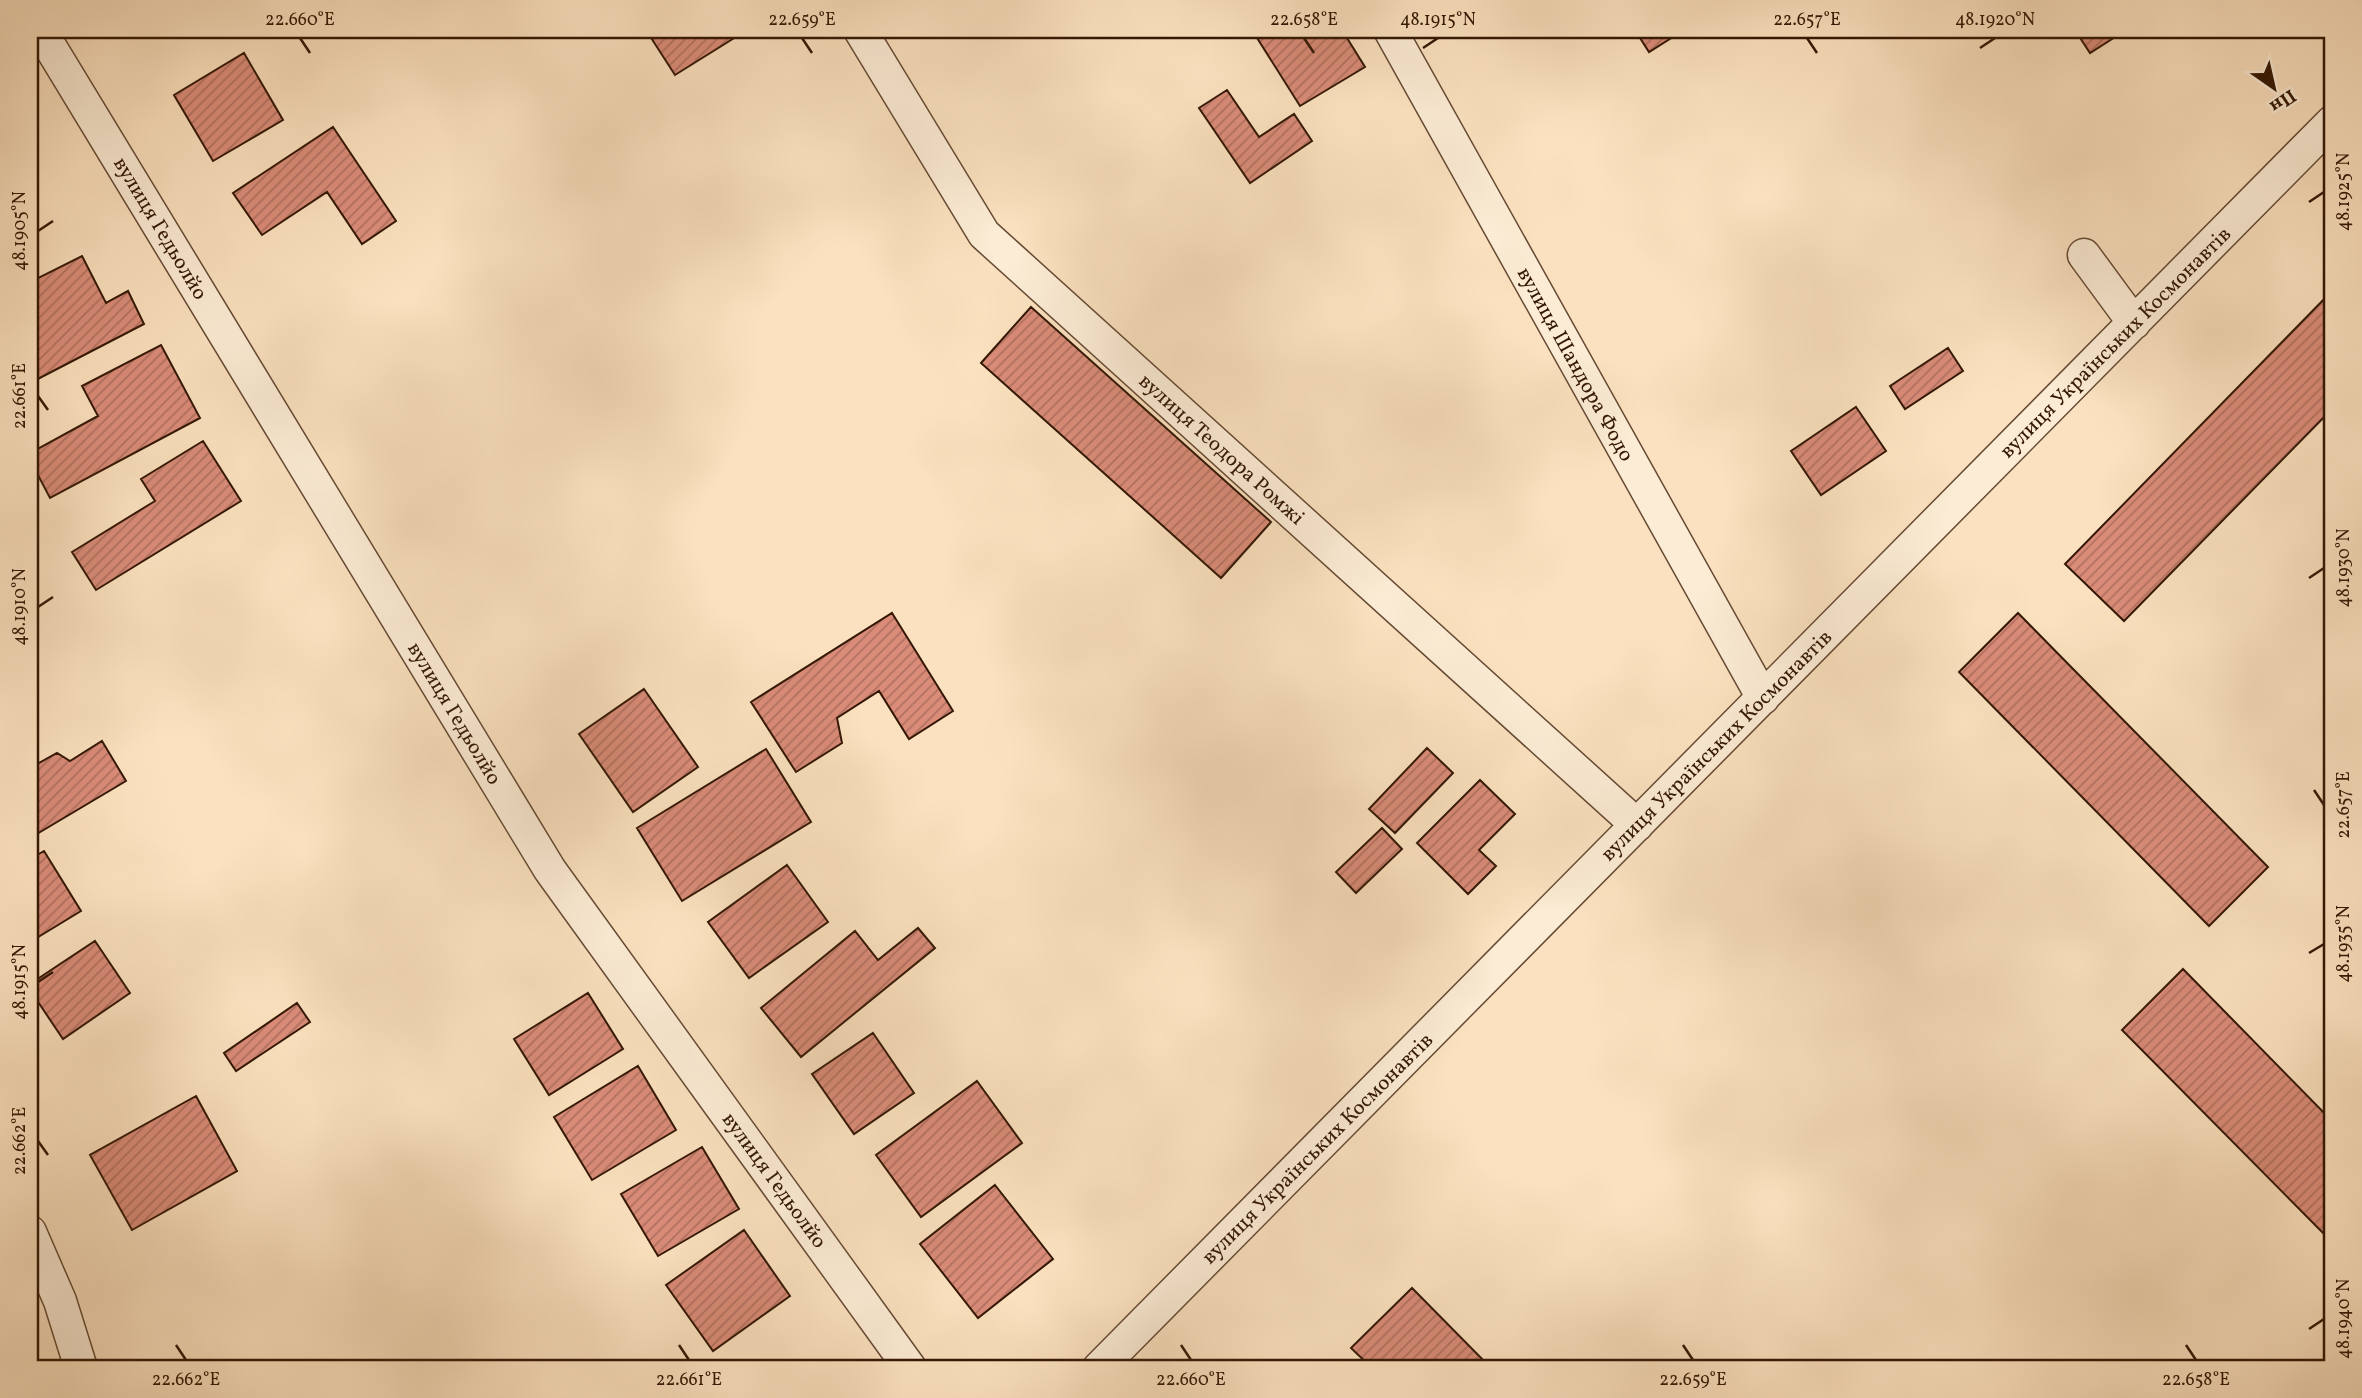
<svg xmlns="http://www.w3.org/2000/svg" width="2362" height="1398" viewBox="0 0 2362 1398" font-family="Vollkorn,serif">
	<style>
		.building { fill: url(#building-hatch); stroke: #341805; stroke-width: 2 }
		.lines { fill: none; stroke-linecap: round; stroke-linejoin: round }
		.street-casing { stroke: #664a34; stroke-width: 35 }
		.street { stroke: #fcecd5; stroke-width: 32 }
		.ticks { fill: none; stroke: #341805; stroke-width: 2.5 }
		.labels { text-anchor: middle; stroke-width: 5; stroke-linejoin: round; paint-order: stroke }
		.street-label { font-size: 21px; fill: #341805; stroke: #fcecd5 }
		.neatline { fill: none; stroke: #341805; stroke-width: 2.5 }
		.ticks-label { font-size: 18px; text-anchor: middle; fill: #341805 }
	</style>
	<defs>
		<pattern id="building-hatch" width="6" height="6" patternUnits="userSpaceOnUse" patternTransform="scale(1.75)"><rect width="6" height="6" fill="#da8c79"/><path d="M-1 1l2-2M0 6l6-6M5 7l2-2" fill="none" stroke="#b27161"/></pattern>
	</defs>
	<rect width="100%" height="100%" fill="#fbe1bf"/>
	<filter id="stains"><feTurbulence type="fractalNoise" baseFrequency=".00286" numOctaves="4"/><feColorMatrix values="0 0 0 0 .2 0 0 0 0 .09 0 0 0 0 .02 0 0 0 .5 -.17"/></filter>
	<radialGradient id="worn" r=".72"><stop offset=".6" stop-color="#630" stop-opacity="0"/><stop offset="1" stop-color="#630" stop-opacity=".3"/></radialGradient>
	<path class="building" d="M646 30H747L675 75Z
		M1252 30H1342L1365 67 1300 106Z
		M1635 30H1684L1649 52Z
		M2075 30H2126L2090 53Z
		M244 53 283 120 213 161 174 95Z
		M1227 90 1259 137 1294 114 1312 141 1250 183 1199 108Z
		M333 127 396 221 362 244 327 192 262 235 233 193Z
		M82 256 106 303 128 291 144 324 30 383V282Z
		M2332 291V409L2124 621 2065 564Z
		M1031 307 1271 522 1221 578 981 363Z
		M161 345 200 418 50 498 30 460V453L98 416 82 386Z
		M1948 348 1963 371 1905 409 1890 386Z
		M1856 407 1886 451 1821 495 1791 451Z
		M203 441 241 501 96 590 72 552 155 501 141 479Z
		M892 613 953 711 909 739 879 691 837 718 842 743 796 772 751 702Z
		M2018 613 2268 867 2209 926 1959 672Z
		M644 689 698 767 633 812 579 734Z
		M102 741 126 781 30 838V768L57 753 70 761Z
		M1427 748 1453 773 1395 833 1369 809Z
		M766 749 811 822 682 901 637 828Z
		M1480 780 1515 814 1479 850 1496 866 1468 894 1417 843Z
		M1382 828 1402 849 1356 893 1336 872Z
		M44 851 81 911 30 942V859Z
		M787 865 828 922 749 978 708 922Z
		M918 928 935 948 801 1057 761 1008 855 931 878 960Z
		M95 941 130 993 63 1039 30 990V984Z
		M2183 969 2332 1121V1242L2122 1030Z
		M588 993 623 1049 549 1095 514 1039Z
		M297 1003 310 1022 236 1071 224 1053Z
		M873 1033 914 1093 854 1134 812 1074Z
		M638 1066 676 1130 592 1180 554 1117Z
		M977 1081 1022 1143 921 1217 876 1155Z
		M196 1096 237 1171 132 1230 90 1155Z
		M702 1147 739 1209 658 1256 621 1194Z
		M995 1185 1053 1259 978 1318 920 1244Z
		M744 1230 790 1296 713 1351 666 1285Z
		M1412 1288 1491 1368H1372L1351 1348Z"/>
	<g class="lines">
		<defs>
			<path id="street" d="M40 30 550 870 910 1368
				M860 30 984 234 1637 825
				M1390 30 1763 698
				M2084 255 2134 323
				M30 1232 60 1301 81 1368
				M1099 1368 2332 122"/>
		</defs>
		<use href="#street" class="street-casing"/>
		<use href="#street" class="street"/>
	</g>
	<path class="ticks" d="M300 38 310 53M802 38 812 53M1304 38 1314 53M1807 38 1817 53M1423 48 1438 38M1980 48 1995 38M2309 202 2324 192M38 231 53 221M38 396 48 410M2309 578 2324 568M38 607 53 597M2314 790 2324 805M2309 953 2324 944M38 982 53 972M38 1141 48 1155M2309 1329 2324 1319M176 1345 186 1360M679 1345 689 1360M1181 1345 1191 1360M1683 1345 1693 1360M2186 1345 2196 1360"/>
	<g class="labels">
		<g class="street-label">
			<text transform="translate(161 228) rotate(59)" y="7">вулиця Гедьолйо</text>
			<text transform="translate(2115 342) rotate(-45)" y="7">вулиця Українських Космонавтів</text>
			<text transform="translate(1576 364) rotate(61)" y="7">вулиця Шандора Фодо</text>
			<text transform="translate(1222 449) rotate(42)" y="7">вулиця Теодора Ромжі</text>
			<text transform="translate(455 713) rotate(59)" y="7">вулиця Гедьолйо</text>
			<text transform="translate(1716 745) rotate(-45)" y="7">вулиця Українських Космонавтів</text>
			<text transform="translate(1317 1148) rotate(-45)" y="7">вулиця Українських Космонавтів</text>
			<text transform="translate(775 1180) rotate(54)" y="7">вулиця Гедьолйо</text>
		</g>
	</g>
	<rect width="2362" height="1398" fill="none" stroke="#fbe1bf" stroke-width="77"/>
	<g transform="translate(2274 88) rotate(146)" stroke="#fcecd5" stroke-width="5" paint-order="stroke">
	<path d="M0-5L12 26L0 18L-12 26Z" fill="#341805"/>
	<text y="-10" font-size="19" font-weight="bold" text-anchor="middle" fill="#341805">Пн</text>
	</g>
	<rect x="38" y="38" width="2286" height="1322" class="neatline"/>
	<g class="ticks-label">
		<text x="300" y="25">22.660°E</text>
		<text x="802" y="25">22.659°E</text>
		<text x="1304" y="25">22.658°E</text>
		<text x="1438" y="25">48.1915°N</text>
		<text x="1807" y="25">22.657°E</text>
		<text x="1995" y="25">48.1920°N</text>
		<text transform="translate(2343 192) rotate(-90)" y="6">48.1925°N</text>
		<text transform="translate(19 231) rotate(-90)" y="6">48.1905°N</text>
		<text transform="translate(19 396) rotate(-90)" y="6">22.661°E</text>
		<text transform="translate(2343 568) rotate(-90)" y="6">48.1930°N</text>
		<text transform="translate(19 607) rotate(-90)" y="6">48.1910°N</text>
		<text transform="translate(2343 805) rotate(-90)" y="6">22.657°E</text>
		<text transform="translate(2343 944) rotate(-90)" y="6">48.1935°N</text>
		<text transform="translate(19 982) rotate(-90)" y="6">48.1915°N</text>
		<text transform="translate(19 1141) rotate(-90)" y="6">22.662°E</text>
		<text transform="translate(2343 1319) rotate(-90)" y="6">48.1940°N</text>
		<text x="186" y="1385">22.662°E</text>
		<text x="689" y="1385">22.661°E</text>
		<text x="1191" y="1385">22.660°E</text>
		<text x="1693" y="1385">22.659°E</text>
		<text x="2196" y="1385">22.658°E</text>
	</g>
	<rect width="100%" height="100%" filter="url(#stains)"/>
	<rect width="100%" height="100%" fill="url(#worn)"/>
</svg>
